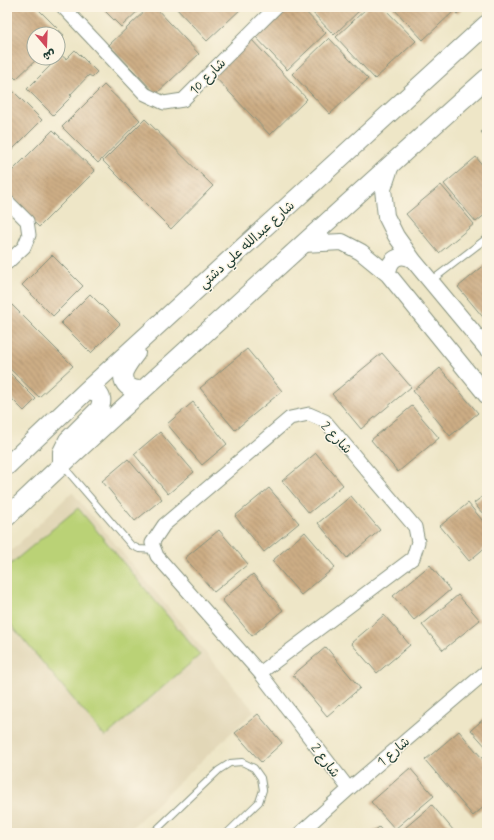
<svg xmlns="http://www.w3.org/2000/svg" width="494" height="840" viewBox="0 0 494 840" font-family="Mynerve,'Playpen Sans Arabic',sans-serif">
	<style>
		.built { fill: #e2d7b7 }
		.park { fill: #bad276; stroke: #6c8855 }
		.building { fill: url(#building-back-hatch) }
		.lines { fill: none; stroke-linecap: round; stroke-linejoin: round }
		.service-casing { stroke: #86927e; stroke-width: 8 }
		.minor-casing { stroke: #86927e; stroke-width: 15 }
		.tertiary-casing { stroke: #86927e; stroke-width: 18 }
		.secondary-casing { stroke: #86927e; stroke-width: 20 }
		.service { stroke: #fff; stroke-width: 6 }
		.minor { stroke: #fff; stroke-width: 13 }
		.tertiary { stroke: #fff; stroke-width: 16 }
		.secondary { stroke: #fff; stroke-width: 18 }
		.labels { text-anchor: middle; stroke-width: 3; stroke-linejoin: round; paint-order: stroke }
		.street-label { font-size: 13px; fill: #1f3d34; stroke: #fcf5e5 }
	</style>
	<defs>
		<pattern id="building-back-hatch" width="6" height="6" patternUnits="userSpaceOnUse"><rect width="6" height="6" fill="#cdad85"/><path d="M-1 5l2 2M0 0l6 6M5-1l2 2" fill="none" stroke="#a68e6e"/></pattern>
	</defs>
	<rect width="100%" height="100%" fill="#fcf5e5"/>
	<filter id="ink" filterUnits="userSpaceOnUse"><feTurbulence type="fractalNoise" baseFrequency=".025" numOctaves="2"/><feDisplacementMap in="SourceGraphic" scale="8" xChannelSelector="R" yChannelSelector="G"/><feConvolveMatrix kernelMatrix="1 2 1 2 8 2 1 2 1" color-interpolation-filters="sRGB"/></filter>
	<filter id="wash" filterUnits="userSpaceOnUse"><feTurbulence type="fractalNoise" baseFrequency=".012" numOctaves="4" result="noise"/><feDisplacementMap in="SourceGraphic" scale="16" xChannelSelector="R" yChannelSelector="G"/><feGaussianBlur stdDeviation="0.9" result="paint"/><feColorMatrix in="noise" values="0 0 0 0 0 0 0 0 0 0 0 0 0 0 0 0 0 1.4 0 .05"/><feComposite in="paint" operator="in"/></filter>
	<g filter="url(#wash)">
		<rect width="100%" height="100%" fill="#eee6c7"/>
		<path class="built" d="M72 492 254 711 126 833H7V555Z"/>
		<path class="park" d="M78 508 200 655 105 737 7 620V567Z"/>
		<g id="blocks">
			<path class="building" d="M12 7H36L64 35 58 40V34H34V58H38L16 79 7 70V12Z
				M101 7H142L121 27Z
				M149 7H155L199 54 156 94 109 45Z
				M175 7H243L207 41Z
				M284 7H301L326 33 287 70 254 35Z
				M307 7H363L334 35Z
				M368 7H383L416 41 375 79 336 37Z
				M392 7H464L457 14 454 11 423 40Z
				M329 38 368 79 330 114 292 74Z
				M251 39 307 99 270 135 213 75Z
				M75 50 97 72 92 77 89 75 70 95 72 96 53 115 27 89 61 55 66 59Z
				M104 85 140 120 98 163 62 127Z
				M13 91 42 120 7 155V98Z
				M145 119 213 186 171 229 103 161Z
				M487 128V139L481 132Z
				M53 130 95 171 39 227 7 196V176Z
				M476 157 487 171V213L476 222 444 184Z
				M441 185 474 224 439 253 406 214Z
				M52 255 83 286 53 316 22 285Z
				M487 263V322L458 287Z
				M90 294 120 324 91 353 61 323Z
				M7 300 73 366 39 397 7 366Z
				M247 349 282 391 235 430 200 388Z
				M382 353 411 387 361 429 332 394Z
				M440 368 478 413 450 436 413 391Z
				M7 370 36 399 24 411 7 394Z
				M193 402 227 444 202 465 167 424Z
				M412 406 439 438 398 472 371 440Z
				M160 432 194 472 168 494 134 454Z
				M316 453 343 485 309 513 282 481Z
				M128 459 162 499 135 521 102 481Z
				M269 488 299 523 264 552 235 516Z
				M487 493V519L474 503Z
				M351 496 380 530 347 558 318 523Z
				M468 503 487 526V546L469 561 440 526Z
				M219 530 248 564 214 592 185 558Z
				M305 532 335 567 301 595 272 561Z
				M430 565 450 590 414 620 393 596Z
				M253 574 283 610 252 636 222 600Z
				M458 595 480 620 443 650 422 625Z
				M384 615 410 645 377 673 351 643Z
				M326 647 360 688 327 716 293 675Z
				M258 714 282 743 261 762 235 733Z
				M487 716V748L471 730Z
				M459 731 487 764V804L473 816 425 760Z
				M410 768 434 796 395 829 371 802Z
				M432 805 454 831 451 833H399Z
				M379 827 384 833H372Z"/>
		</g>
	</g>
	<g filter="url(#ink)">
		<use href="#blocks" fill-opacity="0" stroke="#86927e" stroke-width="1"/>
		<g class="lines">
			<defs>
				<path id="service" d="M431 281 487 238
					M64 467 131 545 139 549 155 550
					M153 833 219 770 230 763 242 762 254 768 261 778 263 790 259 802 227 833"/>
				<path id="minor" d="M63 7 145 94 164 103 183 100 276 7
					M7 201 27 221 29 235 24 247 7 263
					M260 673 413 558 418 542 415 527 325 421 309 414 290 418 164 525 152 543 157 556 260 673 349 789
					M300 833 349 789 487 671"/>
				<path id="tertiary" d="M391 165 383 189 386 216 396 236 413 260 487 349
					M303 244 342 242 361 252 388 274 487 396
					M388 274C389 259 399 252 413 260"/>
				<path id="secondary" d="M136 353C132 358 127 365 124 371 120 384 131 391 142 390
					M62 464V452L68 440 99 409C105 397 98 389 86 391
					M7 466 86 391 487 24
					M7 517C74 452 144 389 213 326 304 243 395 160 487 78"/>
			</defs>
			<use href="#service" class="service-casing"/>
			<use href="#minor" class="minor-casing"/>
			<use href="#tertiary" class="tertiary-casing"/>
			<use href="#secondary" class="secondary-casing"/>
			<use href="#service" class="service"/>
			<use href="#minor" class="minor"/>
			<use href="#tertiary" class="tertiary"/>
			<use href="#secondary" class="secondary"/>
		</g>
	</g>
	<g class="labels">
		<g class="street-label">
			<text transform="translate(207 76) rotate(-45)" y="5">شارع 10</text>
			<text transform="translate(246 244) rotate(-42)" y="5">شارع عبدالله علي دشتي</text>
			<text transform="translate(337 437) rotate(47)" y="5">شارع 2</text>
			<text transform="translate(393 751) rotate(-40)" y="5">شارع 1</text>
			<text transform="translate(326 760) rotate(53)" y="5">شارع 2</text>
		</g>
	</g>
	<rect width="494" height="840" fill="none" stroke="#fcf5e5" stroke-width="24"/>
	<g transform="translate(46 46) rotate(161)"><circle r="19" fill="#fcf5e5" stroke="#a4ab9e"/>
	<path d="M0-3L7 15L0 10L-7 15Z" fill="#d1495b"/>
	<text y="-6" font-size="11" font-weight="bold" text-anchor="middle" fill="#1f3d34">ش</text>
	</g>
</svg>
